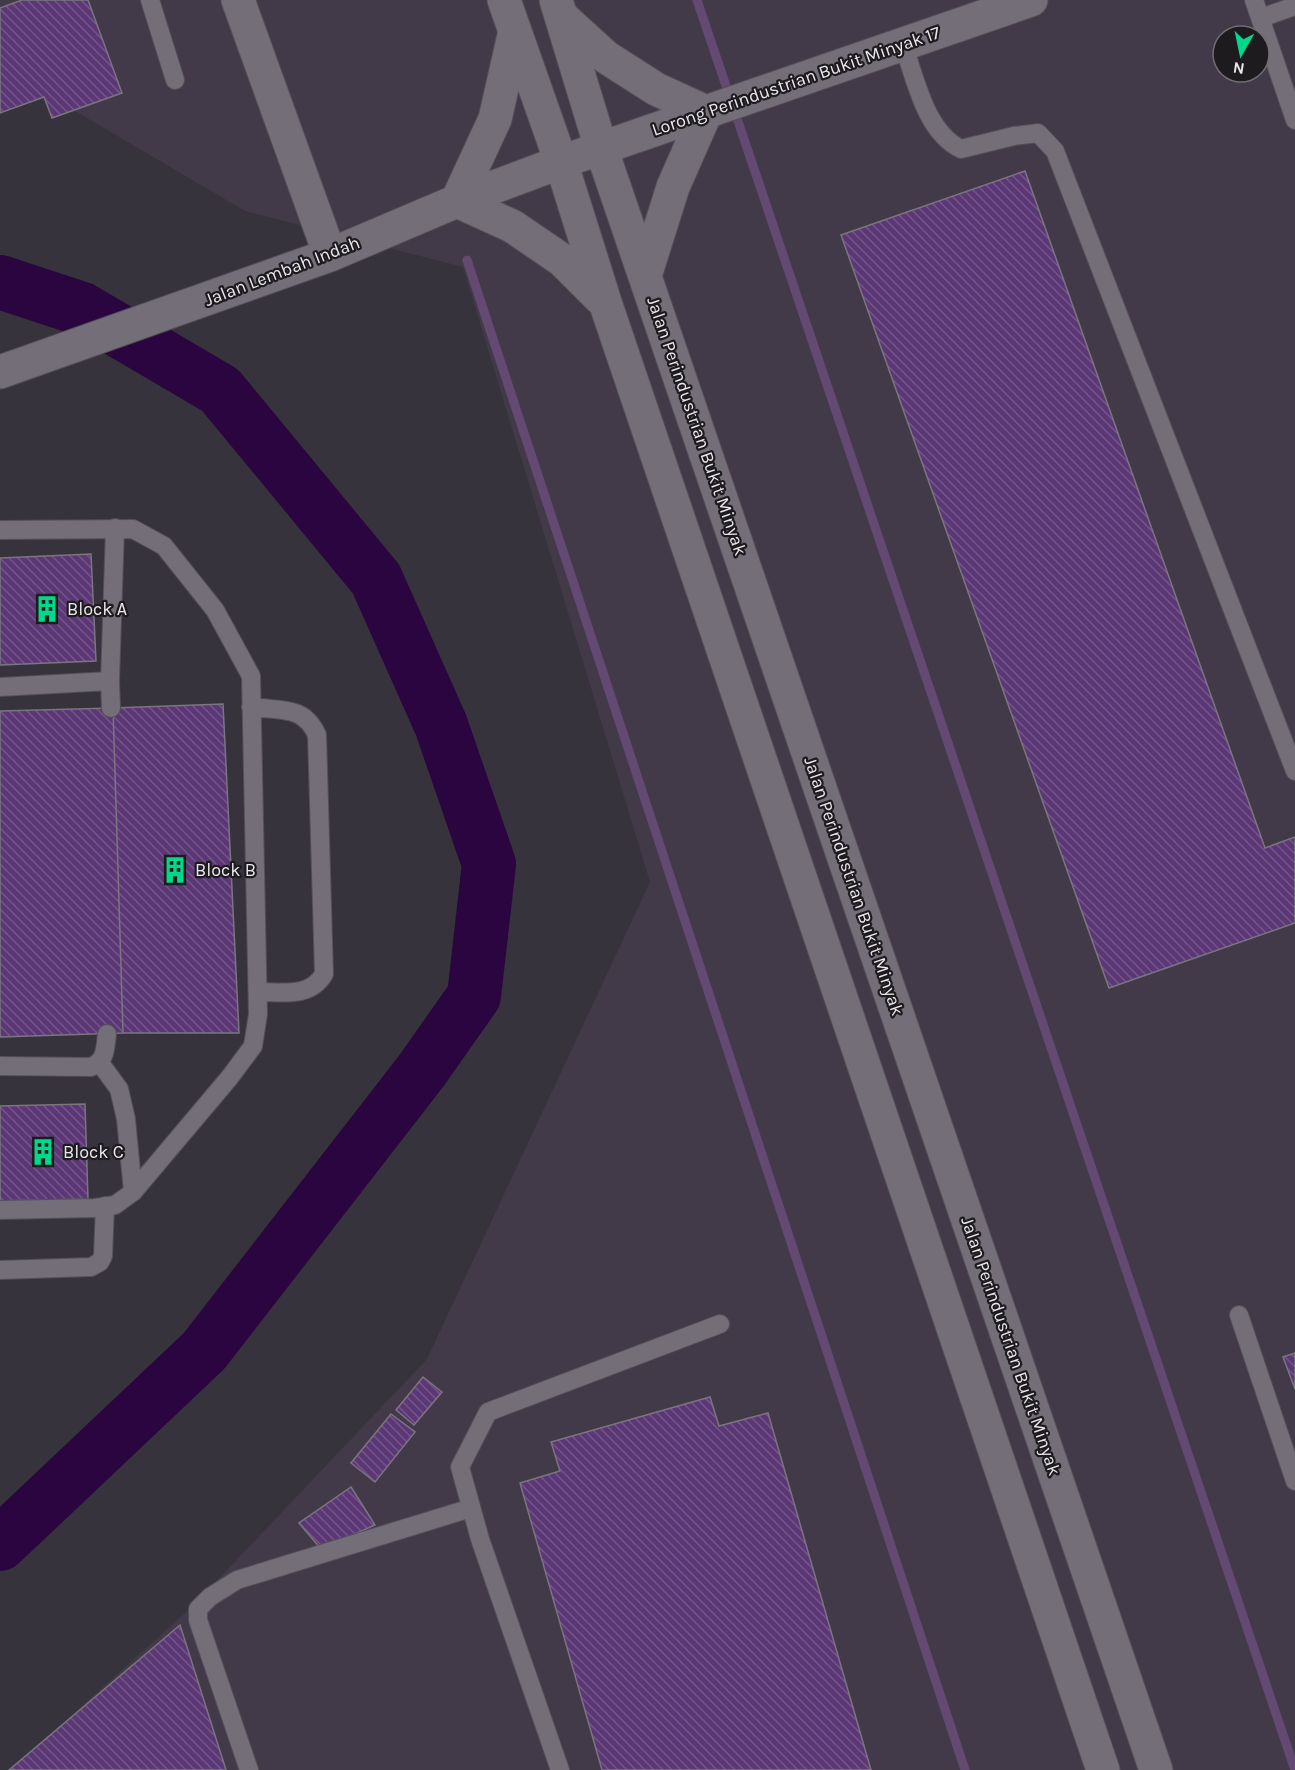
<svg xmlns="http://www.w3.org/2000/svg" width="1295" height="1770" viewBox="0 0 1295 1770" font-family="Karla,sans-serif">
	<style>
		.built { fill: #423a49; fill-rule: evenodd }
		.lines { fill: none; stroke-linecap: round; stroke-linejoin: round }
		.stream { stroke: #644973; stroke-width: 9 }
		.river { stroke: #2a053f; stroke-width: 54 }
		.building { fill: url(#building-back-hatch); stroke: #7b7580; stroke-width: 1.5 }
		.lane-casing { stroke: #544f58; stroke-width: 20 }
		.street-casing { stroke: #544f58; stroke-width: 35 }
		.secondary-casing { stroke: #544f58; stroke-width: 35 }
		.lane { stroke: #736e78; stroke-width: 18 }
		.street { stroke: #736e78; stroke-width: 33 }
		.secondary { stroke: #736e78; stroke-width: 33 }
		.labels { text-anchor: middle; stroke-width: 4.5; stroke-linejoin: round; paint-order: stroke }
		.street-label { font-size: 18px; fill: #eae7ed; stroke: #1e1b1f }
		.poi-label { font-size: 18px; fill: #eae7ed; stroke: #1e1b1f; text-anchor: start }
	</style>
	<defs>
		<pattern id="building-back-hatch" width="6" height="6" patternUnits="userSpaceOnUse" patternTransform="scale(1.5)"><rect width="6" height="6" fill="#5b3875"/><path d="M-1 5l2 2M0 0l6 6M5-1l2 2" fill="none" stroke="#735589"/></pattern>
	</defs>
	<rect width="100%" height="100%" fill="#37333c"/>
	<path class="built" d="M0 0H1295V1770H11L193 1606 427 1359 650 882 463 267 245 211 53 98 0 88ZM1223 36H1259V72H1223Z"/>
	<g class="lines">
		<path class="stream" d="M697 0 1295 1770
			M467 260 965 1770"/>
		<path class="river" d="M0 282 82 309 220 390 376 579 441 725 489 864 474 996 422 1070 204 1351 0 1544"/>
	</g>
	<path class="building" d="M22 0H88L122 93 52 118 44 97 0 113V8Z
		M1025 171 1265 848 1295 837V923L1109 988 841 235Z
		M91 554 96 661 0 665V558Z
		M223 704 239 1033H123L113 708Z
		M113 708 123 1033 0 1037V711Z
		M85 1104 88 1199 0 1201V1106Z
		M1295 1353V1389L1283 1357Z
		M423 1377 442 1392 414 1425 396 1410Z
		M710 1397 719 1426 768 1413 871 1770H602L520 1483 560 1471 551 1442Z
		M391 1414 415 1432 375 1482 351 1463Z
		M351 1487 375 1525 321 1549 299 1523Z
		M180 1625 226 1770H9Z"/>
	<g class="lines">
		<defs>
			<path id="lane" d="M150 0 175 80
				M1254 0 1295 120
				M1261 18 1295 6
				M903 44C916 80 925 131 961 149L1014 136 1038 133 1055 151 1295 771
				M0 530 133 529 164 546 215 610 251 676 258 1014 253 1046 230 1077 133 1192 115 1205 95 1208 0 1210
				M110 681 115 528
				M0 687 110 681 111 708
				M251 707C280 711 304 705 317 735L324 974C310 998 283 992 258 992
				M100 1063 119 1089 126 1119 133 1192
				M0 1066 91 1067C106 1061 105 1049 107 1034
				M0 1270 91 1267 100 1262 103 1256 105 1206
				M1239 1315 1295 1481
				M249 1770 198 1620V1609L210 1597 237 1580 471 1508
				M560 1770 480 1539 460 1467 488 1412 720 1324"/>
			<path id="street" d="M238 0 330 255
				M0 372 330 255 457 201 561 162 1031 0"/>
			<path id="secondary" d="M504 0 561 162 605 302 1103 1770
				M556 0 601 148 1156 1770
				M562 17 606 57 656 89 706 112 673 187 645 276
				M515 31 495 119 457 201 512 226 562 260 601 299"/>
		</defs>
		<use href="#lane" class="lane-casing"/>
		<use href="#street" class="street-casing"/>
		<use href="#secondary" class="secondary-casing"/>
		<use href="#lane" class="lane"/>
		<use href="#street" class="street"/>
		<use href="#secondary" class="secondary"/>
	</g>
	<defs>
		<symbol id="building-bare" viewBox="-9 -9 18 18"><path d="M-4-6H4V6H1V3H-1V6H-4ZM-2.5-4.3h1.7v1.8h-1.7ZM.8-4.3h1.7v1.8H.8ZM-2.5-1h1.7V.8h-1.7ZM.8-1h1.7V.8H.8Z" fill="#00d98c" stroke="#1e1b1f" stroke-width="2.5" paint-order="stroke"/></symbol>
	</defs>
	<g fill-rule="evenodd">
		<use href="#building-bare" x="28" y="590" width="38" height="38"/>
		<use href="#building-bare" x="156" y="851" width="38" height="38"/>
		<use href="#building-bare" x="24" y="1133" width="38" height="38"/>
	</g>
	<g class="labels">
		<g class="street-label">
			<text transform="translate(796 81) rotate(-19)" y="6">Lorong Perindustrian Bukit Minyak 17</text>
			<text transform="translate(282 271) rotate(-21)" y="6">Jalan Lembah Indah</text>
			<text transform="translate(697 426) rotate(71)" y="6">Jalan Perindustrian Bukit Minyak</text>
			<text transform="translate(854 886) rotate(71)" y="6">Jalan Perindustrian Bukit Minyak</text>
			<text transform="translate(1011 1346) rotate(71)" y="6">Jalan Perindustrian Bukit Minyak</text>
		</g>
		<g class="poi-label">
			<text x="67" y="615">Block A</text>
			<text x="195" y="876">Block B</text>
			<text x="63" y="1158">Block C</text>
		</g>
	</g>
	<g transform="translate(1241 54) rotate(189)"><circle r="28" fill="#1e1b1f" stroke="#706d71" stroke-width="1.5"/>
	<path d="M0-4.5L10 22L0 15L-10 22Z" fill="#00d98c"/>
	<text y="-9" font-size="16" font-weight="bold" text-anchor="middle" fill="#eae7ed">N</text>
	</g>
</svg>
